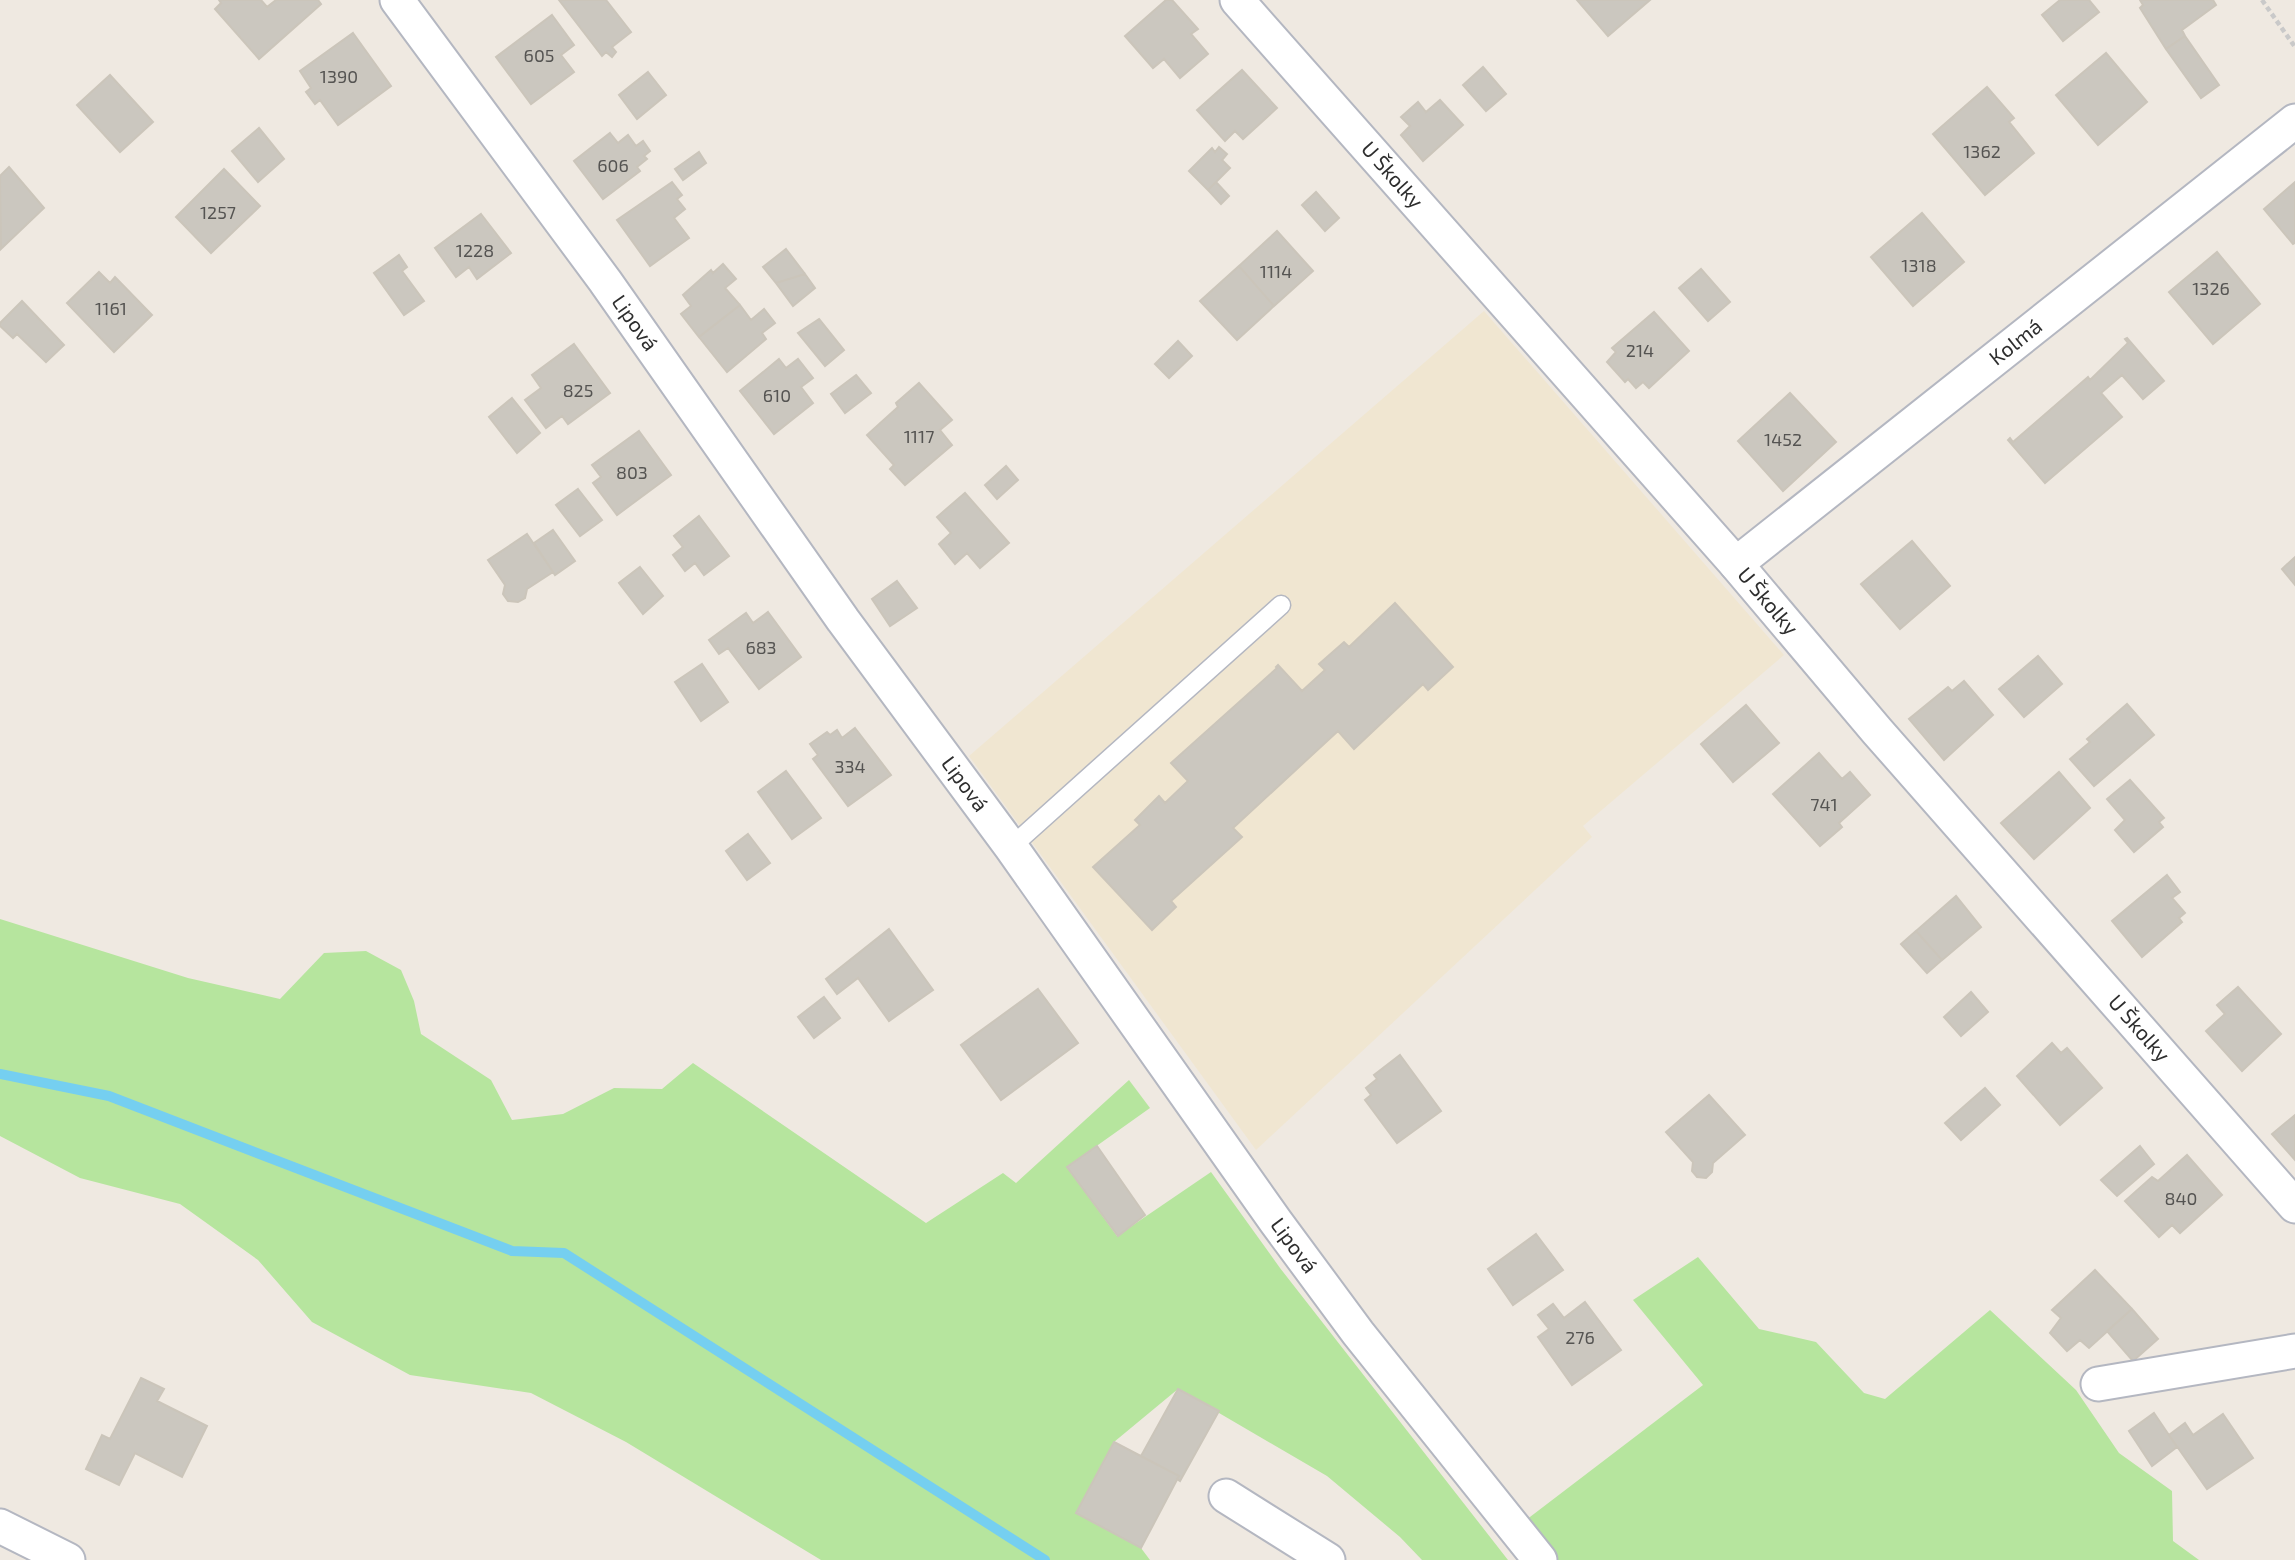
<svg xmlns="http://www.w3.org/2000/svg" width="2295" height="1560" viewBox="0 0 2295 1560" font-family="'Exo 2',sans-serif">
	<style>
		.education { fill: #f0e6d1 }
		.green { fill: #b6e59e }
		.lines { fill: none; stroke-linecap: round; stroke-linejoin: round }
		.stream { stroke: #75cff0; stroke-width: 10 }
		.building { fill: #cbc7bf; stroke: #cbc5ba; stroke-width: 2 }
		.service-casing { stroke: #b4b7c1; stroke-width: 21 }
		.minor-casing { stroke: #b4b7c1; stroke-width: 37 }
		.path { stroke: #c9c9c9; stroke-width: 4.5; stroke-dasharray: 5 3.5; stroke-linecap: butt }
		.service { stroke: #fff; stroke-width: 18 }
		.minor { stroke: #fff; stroke-width: 33 }
		.labels { text-anchor: middle; stroke-width: 5; stroke-linejoin: round; paint-order: stroke }
		.number-label { font-size: 18px; fill: #555452 }
		.street-label { font-size: 21px; fill: #2e2e2e; stroke: #fff }
	</style>
	<rect width="100%" height="100%" fill="#efe9e1"/>
	<path class="education" d="M1484 311 1784 655 1583 826 1592 837 1256 1150 969 756Z"/>
	<path class="green" d="M0 919 188 978 280 999 324 953 366 951 401 970 414 1001 421 1034 491 1080 512 1120 563 1114 614 1088 662 1089 693 1063 926 1223 1003 1173 1016 1183 1129 1080 1150 1108 1067 1167 1117 1236 1211 1172 1280 1268 1508 1560H1422L1400 1537 1327 1476 1178 1389 1114 1442 1076 1513 1141 1548 1150 1560H821L626 1442 531 1393 410 1375 312 1322 258 1260 180 1204 80 1178 0 1136Z
		M1698 1257 1759 1329 1816 1342 1864 1393 1885 1399 1990 1310 2076 1390 2119 1453 2172 1491 2173 1541 2199 1560H1555L1526 1520 1703 1385 1633 1300Z"/>
	<g class="lines">
		<path class="stream" d="M0 1074 109 1096 512 1251 564 1253 1045 1560"/>
	</g>
	<path class="building" d="M219 0H261L267 7 276 0H318L321 4 259 59 215 9 221 3Z
		M559 0H606L631 32 612 47 616 52 612 57 606 52 602 56Z
		M1166 0H1172L1198 29 1191 34 1208 54 1180 78 1164 59 1153 68 1125 36Z
		M1577 0H1650L1608 36Z
		M2060 0H2089L2099 12 2063 41 2042 15Z
		M2140 0H2213L2216 5 2182 30 2185 36 2166 49 2140 8 2143 5Z
		M552 15 574 45 561 55 574 72 531 104 496 57Z
		M353 33 391 86 338 125 320 100 315 104 306 92 311 88 300 71Z
		M2185 36 2219 85 2201 98 2166 49Z
		M2106 53 2147 102 2098 145 2056 95Z
		M1483 67 1506 94 1486 111 1463 85Z
		M1242 70 1277 108 1243 139 1235 131 1225 141 1197 110Z
		M648 72 666 95 637 119 619 95Z
		M110 75 153 122 120 152 77 105Z
		M1987 87 2014 118 2009 122 2034 153 1985 195 1933 134Z
		M1440 100 1463 125 1423 161 1401 135 1410 126 1401 117 1418 102 1426 112Z
		M259 128 284 159 258 182 232 151Z
		M610 133 618 143 628 135 636 146 643 141 650 151 644 156 647 159 637 167 640 171 603 199 574 161Z
		M1219 147 1227 154 1222 160 1230 168 1208 190 1189 171 1212 148 1215 152Z
		M699 152 706 163 683 180 675 169Z
		M9 167 44 208 1 249 0 176Z
		M224 169 260 206 211 253 176 217Z
		M672 182 682 195 677 199 685 209 674 218 689 238 650 266 617 220Z
		M1216 182 1229 196 1221 204 1208 190Z
		M2295 182V243L2293 244 2264 209Z
		M1316 192 1339 218 1325 231 1302 205Z
		M1922 213 1964 262 1913 306 1871 257Z
		M481 214 511 253 477 279 469 267 456 277 435 248Z
		M1277 231 1313 271 1274 306 1239 266Z
		M786 249 805 274 776 283 763 267Z
		M2217 252 2260 304 2213 344 2169 292Z
		M399 255 407 267 402 271 424 301 404 315 374 273Z
		M723 264 736 279 725 288 740 305 699 337 681 314 691 306 683 295 711 270 713 273Z
		M1239 266 1274 306 1237 340 1200 301Z
		M1701 269 1730 302 1708 321 1679 288Z
		M99 272 110 283 115 277 152 315 114 352 67 303Z
		M805 274 815 288 793 306 776 283Z
		M22 301 64 345 46 362 17 334 13 338 0 326V323Z
		M740 305 751 320 764 309 775 323 762 333 766 339 727 372 699 337Z
		M1654 312 1689 351 1649 388 1643 382 1636 388 1628 379 1625 382 1607 362 1616 352 1612 348Z
		M819 319 844 350 825 366 798 333Z
		M2127 338 2164 381 2143 399 2122 375 2101 393 2122 417 2045 483 2008 440 2010 438 2013 442 2088 377 2090 380 2128 343 2125 339Z
		M1178 341 1192 356 1169 378 1155 364Z
		M574 344 610 393 568 424 562 416 546 428 525 400 541 388 532 375Z
		M779 359 786 368 798 359 813 378 801 387 813 403 774 434 740 391Z
		M856 375 871 393 845 413 831 394Z
		M919 383 952 420 940 430 952 445 905 485 890 469 894 465 867 435 898 407 896 403Z
		M1790 393 1836 442 1783 491 1738 441Z
		M512 398 540 433 517 453 489 417Z
		M639 431 671 475 617 515 593 483 601 477 592 465Z
		M1006 466 1018 480 997 499 985 485Z
		M578 489 602 520 580 536 556 505Z
		M965 493 1009 543 980 568 967 553 955 564 939 544 951 533 937 517Z
		M699 516 729 556 704 575 695 563 685 571 673 555 683 547 674 536Z
		M553 530 575 561 555 575 534 543Z
		M527 534 553 572 527 589 525 598 518 602 508 601 503 594 505 585 488 560Z
		M1912 541 1950 586 1900 629 1861 584Z
		M2295 557V585L2282 569Z
		M640 567 663 596 643 614 619 583Z
		M897 581 917 608 890 626 872 599Z
		M1395 603 1453 667 1428 690 1423 684 1354 749 1338 731 1233 828 1242 837 1171 901 1176 907 1152 930 1093 867 1140 825 1135 820 1159 796 1165 803 1188 781 1171 763 1277 668 1276 667 1278 665 1302 691 1325 670 1319 664 1344 642 1349 647Z
		M768 612 801 657 759 689 728 648 719 654 709 640 746 613 753 623Z
		M2038 656 2062 684 2024 717 1999 689Z
		M702 664 728 702 701 721 675 682Z
		M1964 681 1993 715 1944 760 1909 719 1948 687 1952 691Z
		M2127 704 2154 735 2094 786 2070 759 2090 742 2087 739Z
		M1746 705 1779 743 1733 782 1701 744Z
		M855 728 891 775 848 806 813 759 818 755 810 744 827 732 830 735 837 730 842 738Z
		M1819 753 1842 779 1850 772 1870 795 1839 823 1842 827 1820 846 1773 794Z
		M786 771 821 818 792 839 758 792Z
		M2059 772 2090 808 2034 859 2001 823Z
		M2130 780 2164 818 2159 822 2163 827 2134 852 2115 830 2125 820 2107 799Z
		M748 834 770 863 747 880 726 851Z
		M2167 875 2180 892 2172 898 2185 913 2179 918 2182 922 2142 957 2112 921Z
		M1956 896 1981 927 1942 960 1916 931Z
		M889 929 933 990 889 1021 858 978 837 994 826 979Z
		M1916 931 1942 960 1927 973 1901 944Z
		M2238 987 2281 1034 2242 1071 2206 1031 2225 1014 2217 1005Z
		M1038 989 1078 1043 1001 1100 961 1045Z
		M1971 992 1988 1012 1961 1036 1944 1017Z
		M824 997 840 1018 814 1038 798 1017Z
		M2052 1043 2061 1053 2067 1048 2102 1088 2060 1125 2017 1076Z
		M1400 1055 1441 1111 1397 1143 1365 1100 1371 1095 1366 1088 1377 1079 1374 1075Z
		M1985 1088 2000 1105 1961 1140 1945 1123Z
		M1709 1095 1745 1135 1713 1163 1712 1172 1706 1178 1697 1177 1692 1171 1693 1162 1666 1132Z
		M2295 1115V1160L2272 1134Z
		M1097 1146 1145 1215 1118 1236 1067 1167Z
		M2140 1146 2154 1164 2117 1196 2101 1180Z
		M2187 1155 2222 1195 2180 1233 2172 1225 2159 1237 2125 1201 2152 1177 2158 1181Z
		M1536 1234 1563 1270 1513 1305 1488 1269Z
		M2095 1270 2132 1309 2089 1348 2080 1340 2067 1351 2050 1333 2061 1318 2052 1310Z
		M1585 1302 1621 1350 1572 1385 1538 1337 1549 1329 1538 1315 1553 1304 1564 1318Z
		M2132 1309 2158 1339 2133 1361 2107 1331Z
		M141 1378 164 1389 157 1401 207 1426 182 1477 135 1453 119 1485 86 1469 102 1435 110 1439Z
		M1178 1389 1219 1411 1180 1481 1177 1479 1179 1476 1141 1456Z
		M2154 1413 2177 1447 2152 1466 2129 1431Z
		M2223 1414 2253 1458 2207 1489 2169 1435 2185 1423 2193 1435Z
		M1114 1442 1179 1476 1141 1548 1076 1513Z"/>
	<g class="lines">
		<defs>
			<path id="service" d="M1011 847 1281 605"/>
			<g id="minor">
				<path id="s1" d="M397 0 605 281 843 620 1011 847 1276 1222 1358 1333 1540 1560"/>
				<path id="s2" d="M1237 0 1736 564 1877 731 2295 1206"/>
				<path id="s3" d="M1736 564 2295 121"/>
				<path d="M2098 1384 2295 1351"/>
				<path d="M1226 1496 1328 1560"/>
				<path d="M0 1526 68 1560"/>
			</g>
		</defs>
		<use href="#service" class="service-casing"/>
		<use href="#minor" class="minor-casing"/>
		<path class="path" d="M2262 0 2295 47"/>
		<use href="#service" class="service"/>
		<use href="#minor" class="minor"/>
	</g>
	<g class="labels">
		<g class="number-label">
			<text x="539" y="62">605</text>
			<text x="339" y="83">1390</text>
			<text x="1982" y="158">1362</text>
			<text x="613" y="172">606</text>
			<text x="218" y="219">1257</text>
			<text x="475" y="257">1228</text>
			<text x="1919" y="272">1318</text>
			<text x="1276" y="278">1114</text>
			<text x="2211" y="295">1326</text>
			<text x="111" y="315">1161</text>
			<text x="1640" y="357">214</text>
			<text x="578" y="397">825</text>
			<text x="777" y="402">610</text>
			<text x="919" y="443">1117</text>
			<text x="1783" y="446">1452</text>
			<text x="632" y="479">803</text>
			<text x="761" y="654">683</text>
			<text x="850" y="773">334</text>
			<text x="1824" y="811">741</text>
			<text x="2181" y="1205">840</text>
			<text x="1580" y="1344">276</text>
		</g>
		<g class="street-label">
			<text dy="7" stroke="none"><textPath href="#s2" startOffset="234">U Školky</textPath></text>
			<text dy="7" stroke="none"><textPath href="#s1" startOffset="401">Lipová</textPath></text>
			<text dy="7" stroke="none"><textPath href="#s3" startOffset="357">Kolmá</textPath></text>
			<text dy="7" stroke="none"><textPath href="#s2" startOffset="802">U Školky</textPath></text>
			<text dy="7" stroke="none"><textPath href="#s1" startOffset="968">Lipová</textPath></text>
			<text dy="7" stroke="none"><textPath href="#s2" startOffset="1368">U Školky</textPath></text>
			<text dy="7" stroke="none"><textPath href="#s1" startOffset="1535">Lipová</textPath></text>
		</g>
	</g>
</svg>
